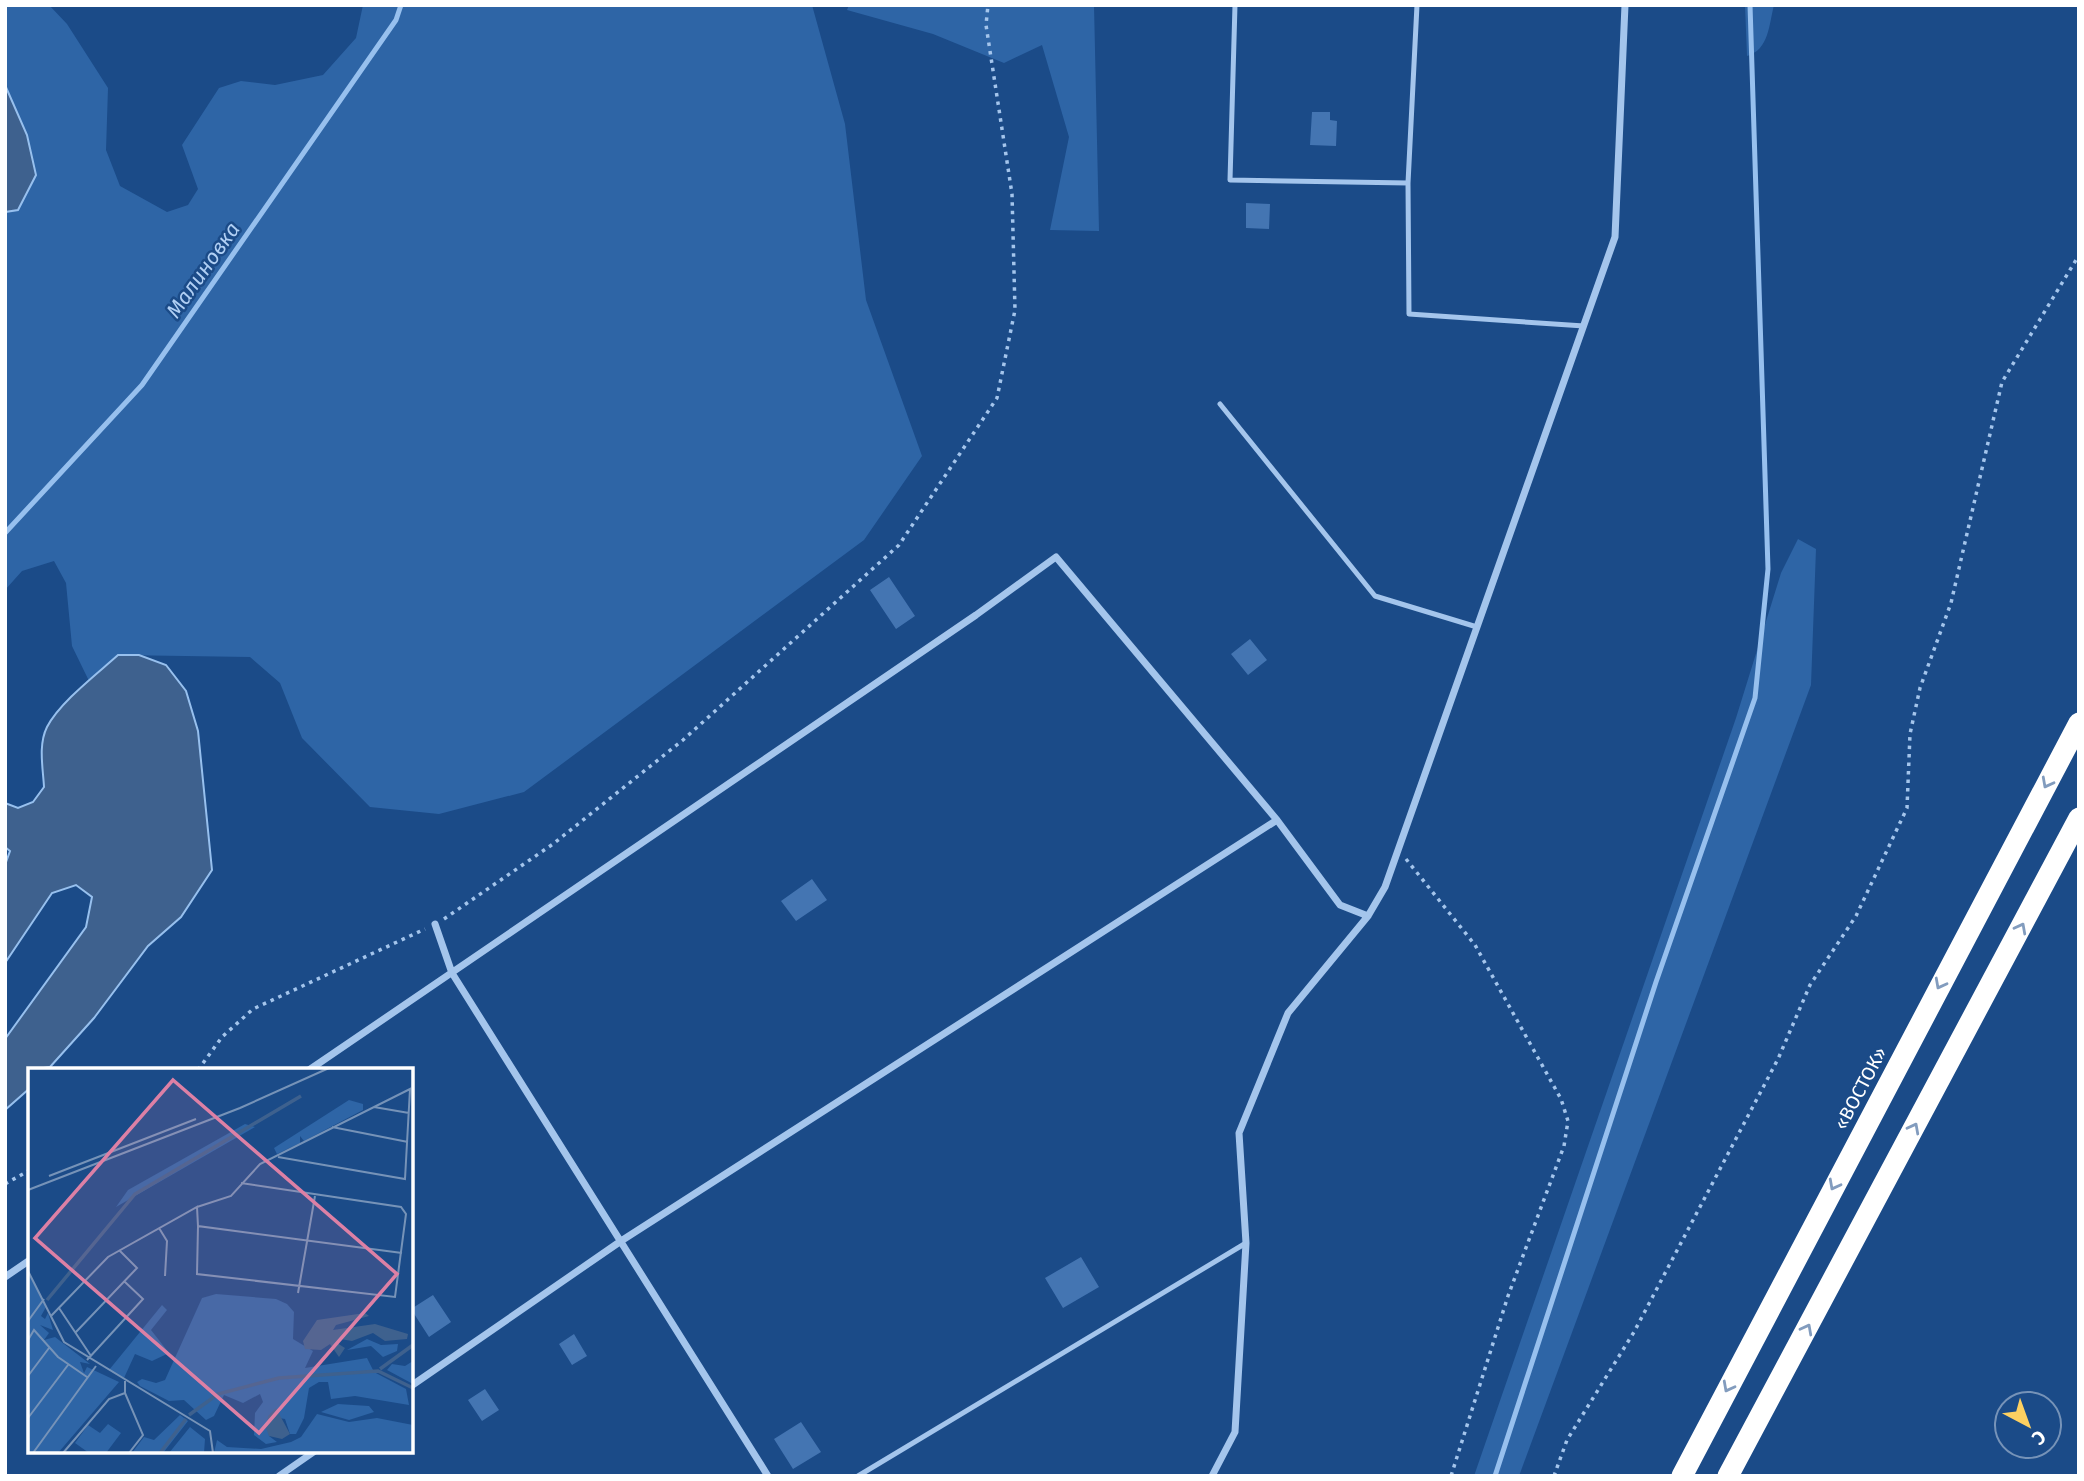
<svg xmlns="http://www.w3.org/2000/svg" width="2084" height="1481" viewBox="0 0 2084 1481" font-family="'Fira Sans',sans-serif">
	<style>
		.green { fill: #2e65a6 }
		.water { fill: #3e618e; stroke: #97c0ee; stroke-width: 2 }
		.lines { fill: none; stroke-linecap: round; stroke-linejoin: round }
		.stream { stroke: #97c0ee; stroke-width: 5 }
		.building { fill: #4475b2 }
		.path { stroke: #a4c5ec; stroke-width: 3.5; stroke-dasharray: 3.5 5; stroke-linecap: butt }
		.lane { stroke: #a4c5ec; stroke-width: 5 }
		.street { stroke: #a4c5ec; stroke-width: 7 }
		.highway { stroke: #fff; stroke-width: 21 }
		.oneway { stroke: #829cbe }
		.labels { text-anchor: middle; stroke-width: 5; stroke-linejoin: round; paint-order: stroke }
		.street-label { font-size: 19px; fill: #fff; stroke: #1b4b88 }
		.water-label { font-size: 21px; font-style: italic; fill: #b0cff4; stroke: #1b4b88 }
		.inset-river { fill: none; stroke: #3e618e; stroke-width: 3.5 }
		.inset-road { fill: none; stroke: #7693b8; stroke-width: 2 }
		.view { fill: #dd80a5; fill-opacity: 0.15; stroke: #dd80a5; stroke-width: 3.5 }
		.inset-edge { fill: none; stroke: #fff; stroke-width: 3.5 }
	</style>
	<rect width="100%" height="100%" fill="#1b4b88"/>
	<path class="green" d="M5 5H49L67 24 108 88 106 150 120 186 167 212 188 205 198 189 182 145 219 88 241 81 275 85 323 75 356 38 363 5H812L845 124 866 300 922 456 864 540 524 792 439 814 370 807 302 738 280 683 250 657 119 655 89 681 72 646 66 583 54 561 22 571 5 590V212L18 210 36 175 27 135 5 85Z
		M849 5H1094L1099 231 1050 230 1069 137 1042 45 1004 63 933 34 847 10Z
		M1745 5H1774C1769 24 1769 50 1747 56Z
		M1798 539 1816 549 1811 685 1519 1476H1474L1736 718 1781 573Z"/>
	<path class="water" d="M5 85 27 135 36 175 18 210 5 212Z
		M118 655H139L166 665 186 691 198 731 212 870 181 917 148 946 94 1018 50 1067 30 1070V1088L5 1110V1039L86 927 92 897 76 885 52 893 5 963V865L10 851 5 847V803L18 808 33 802 44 787C43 768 38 745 47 727 60 702 97 674 118 655Z"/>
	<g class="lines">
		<path class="stream" d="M5 533 142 385 396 20 401 5
			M1495 1476 1656 982 1755 698 1768 569 1750 5"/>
	</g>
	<path class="building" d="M1312 112H1330V120L1337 121 1336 146 1310 145Z
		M1246 203 1270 204 1269 229 1246 228Z
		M889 577 915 616 896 629 870 590Z
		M1250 639 1267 660 1248 675 1231 654Z
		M812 879 827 900 796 921 781 901Z
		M1081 1257 1099 1287 1063 1308 1045 1278Z
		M433 1295 451 1322 429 1337 411 1309Z
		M574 1334 587 1356 572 1365 559 1344Z
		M485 1389 499 1410 482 1421 468 1400Z
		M801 1422 821 1452 793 1469 774 1439Z"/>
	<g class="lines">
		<path class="path" d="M1406 859 1475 945 1561 1099 1568 1121 1564 1146 1508 1296 1451 1476
			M444 919 553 844 683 740 899 545 997 398 1015 310 1012 194 986 25 988 5
			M198 1070 222 1037 253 1009 425 929
			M5 1184 30 1170
			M1554 1476 1567 1440 1634 1332 1778 1059 1810 985 1856 916 1907 808 1910 734 1920 688 1951 603 2002 382 2079 255"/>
		<path class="lane" d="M1235 5 1230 180 1408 183
			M1417 5 1408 183 1409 314 1584 326
			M1220 404 1375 596 1477 627
			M858 1476 1246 1243"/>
		<path class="street" d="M435 924 452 973 768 1476
			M309 1070 976 615 1056 557 1277 820
			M5 1277 30 1260
			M411 1386 621 1241 1277 820 1340 905 1368 916 1385 887 1615 237 1625 5
			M279 1476 315 1451
			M1212 1476 1235 1432 1246 1243 1239 1133 1288 1013 1368 916"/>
		<path class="highway" d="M1682 1476 2079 723
			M1728 1476 2079 818"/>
	</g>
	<defs><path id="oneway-chevron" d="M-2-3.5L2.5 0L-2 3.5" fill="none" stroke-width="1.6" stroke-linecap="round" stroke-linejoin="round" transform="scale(1.75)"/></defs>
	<g class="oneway">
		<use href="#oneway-chevron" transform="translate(2047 783) rotate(118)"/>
		<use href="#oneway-chevron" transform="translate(2021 928) rotate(-62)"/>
		<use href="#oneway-chevron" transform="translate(1940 984) rotate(118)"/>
		<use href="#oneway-chevron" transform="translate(1914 1128) rotate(-62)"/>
		<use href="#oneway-chevron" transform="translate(1834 1185) rotate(118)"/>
		<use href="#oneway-chevron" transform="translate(1807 1329) rotate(-62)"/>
		<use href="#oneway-chevron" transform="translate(1728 1387) rotate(118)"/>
	</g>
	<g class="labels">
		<g class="street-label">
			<text transform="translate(1860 1088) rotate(-62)" y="7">«ВОСТОК»</text>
		</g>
		<g class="water-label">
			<text transform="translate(203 270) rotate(-55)" y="7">Малиновка</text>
		</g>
	</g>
	<g transform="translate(28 1068)">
		<rect width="385" height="385" fill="#1b4b88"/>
		<path d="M321 32 335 36V42L276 73 272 68V75L249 86 246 80ZM217 56 227 59 88 139 100 122ZM0 203 18 239 13 248 17 251 20 245 25 262 12 257 21 265 16 272 27 269 62 296 52 294 56 305 59 299 91 314 30 385H0ZM188 226 248 231 259 236 266 244 265 271 285 283 277 300 339 290 346 304 378 321 381 337 327 328 303 331 300 314H291L281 320 276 350 268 366H262L257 351 240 348 241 368 249 374 238 376 226 367 227 345 235 334 232 326 215 335 196 327 186 348 178 352 156 332 141 333 112 318 109 314 114 311 128 315 137 312 174 230ZM134 237 139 242 123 262 141 285 124 293 107 286 96 310 81 302ZM339 271 353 277 370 276 369 283 355 289 343 278 319 282ZM385 293V316L359 302 364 296 377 298ZM310 336 341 338 346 344 321 352 293 344ZM289 346 321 354 349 350 385 357V385H186L189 372 199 379 233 381 263 374 273 369ZM152 347 160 353 135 385H104L116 369 126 372ZM80 356 93 365 78 385H61L47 375 60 357 72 365ZM162 359 177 371 176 385H141Z" fill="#2e65a6"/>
		<path d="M337 245 341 248 308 257 305 262 347 256 380 266 379 271 357 273 345 265 324 273 312 271 309 275 317 280 311 289 302 276 293 282 277 281 275 273 289 252ZM248 340 262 366 254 371 241 368 238 360 240 348Z" fill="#3e618e"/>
		<path class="inset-river" d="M19 232 107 126 273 28M352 301 385 277M161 347 190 326 251 310 350 303 385 320M132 385 158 351"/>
		<path class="inset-road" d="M346 39 381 45M304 59 380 74M21 108 168 51M0 122 212 40 301 0M169 139 203 128 232 96 382 21 377 111 250 89M170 158 169 206 367 229 378 146 373 139 213 115M131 160 139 173 137 208M0 203 36 274 182 363 185 385M270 225 287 128M31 240 63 288M23 248 80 189 169 139 170 158 374 185M0 253 16 231M48 264 109 200 91 182M0 272 6 262 30 289 59 309M59 292 115 231 97 214M0 308 21 280M97 313V325L115 367 101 385M0 350 40 297M5 385 68 298M35 385 81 331 97 325"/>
		<path class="view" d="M145 12 369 206 231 365 7 170Z"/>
		<rect width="385" height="385" class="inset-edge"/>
	</g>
	<rect width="2084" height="1481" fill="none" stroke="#ffffff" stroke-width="14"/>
	<g transform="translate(2028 1425) rotate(139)"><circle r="33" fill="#1b4b88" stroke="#7693b8" stroke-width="2"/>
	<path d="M0-5L12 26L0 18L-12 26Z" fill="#fdd061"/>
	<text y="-10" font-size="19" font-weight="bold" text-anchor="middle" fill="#ffffff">С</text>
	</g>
</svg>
